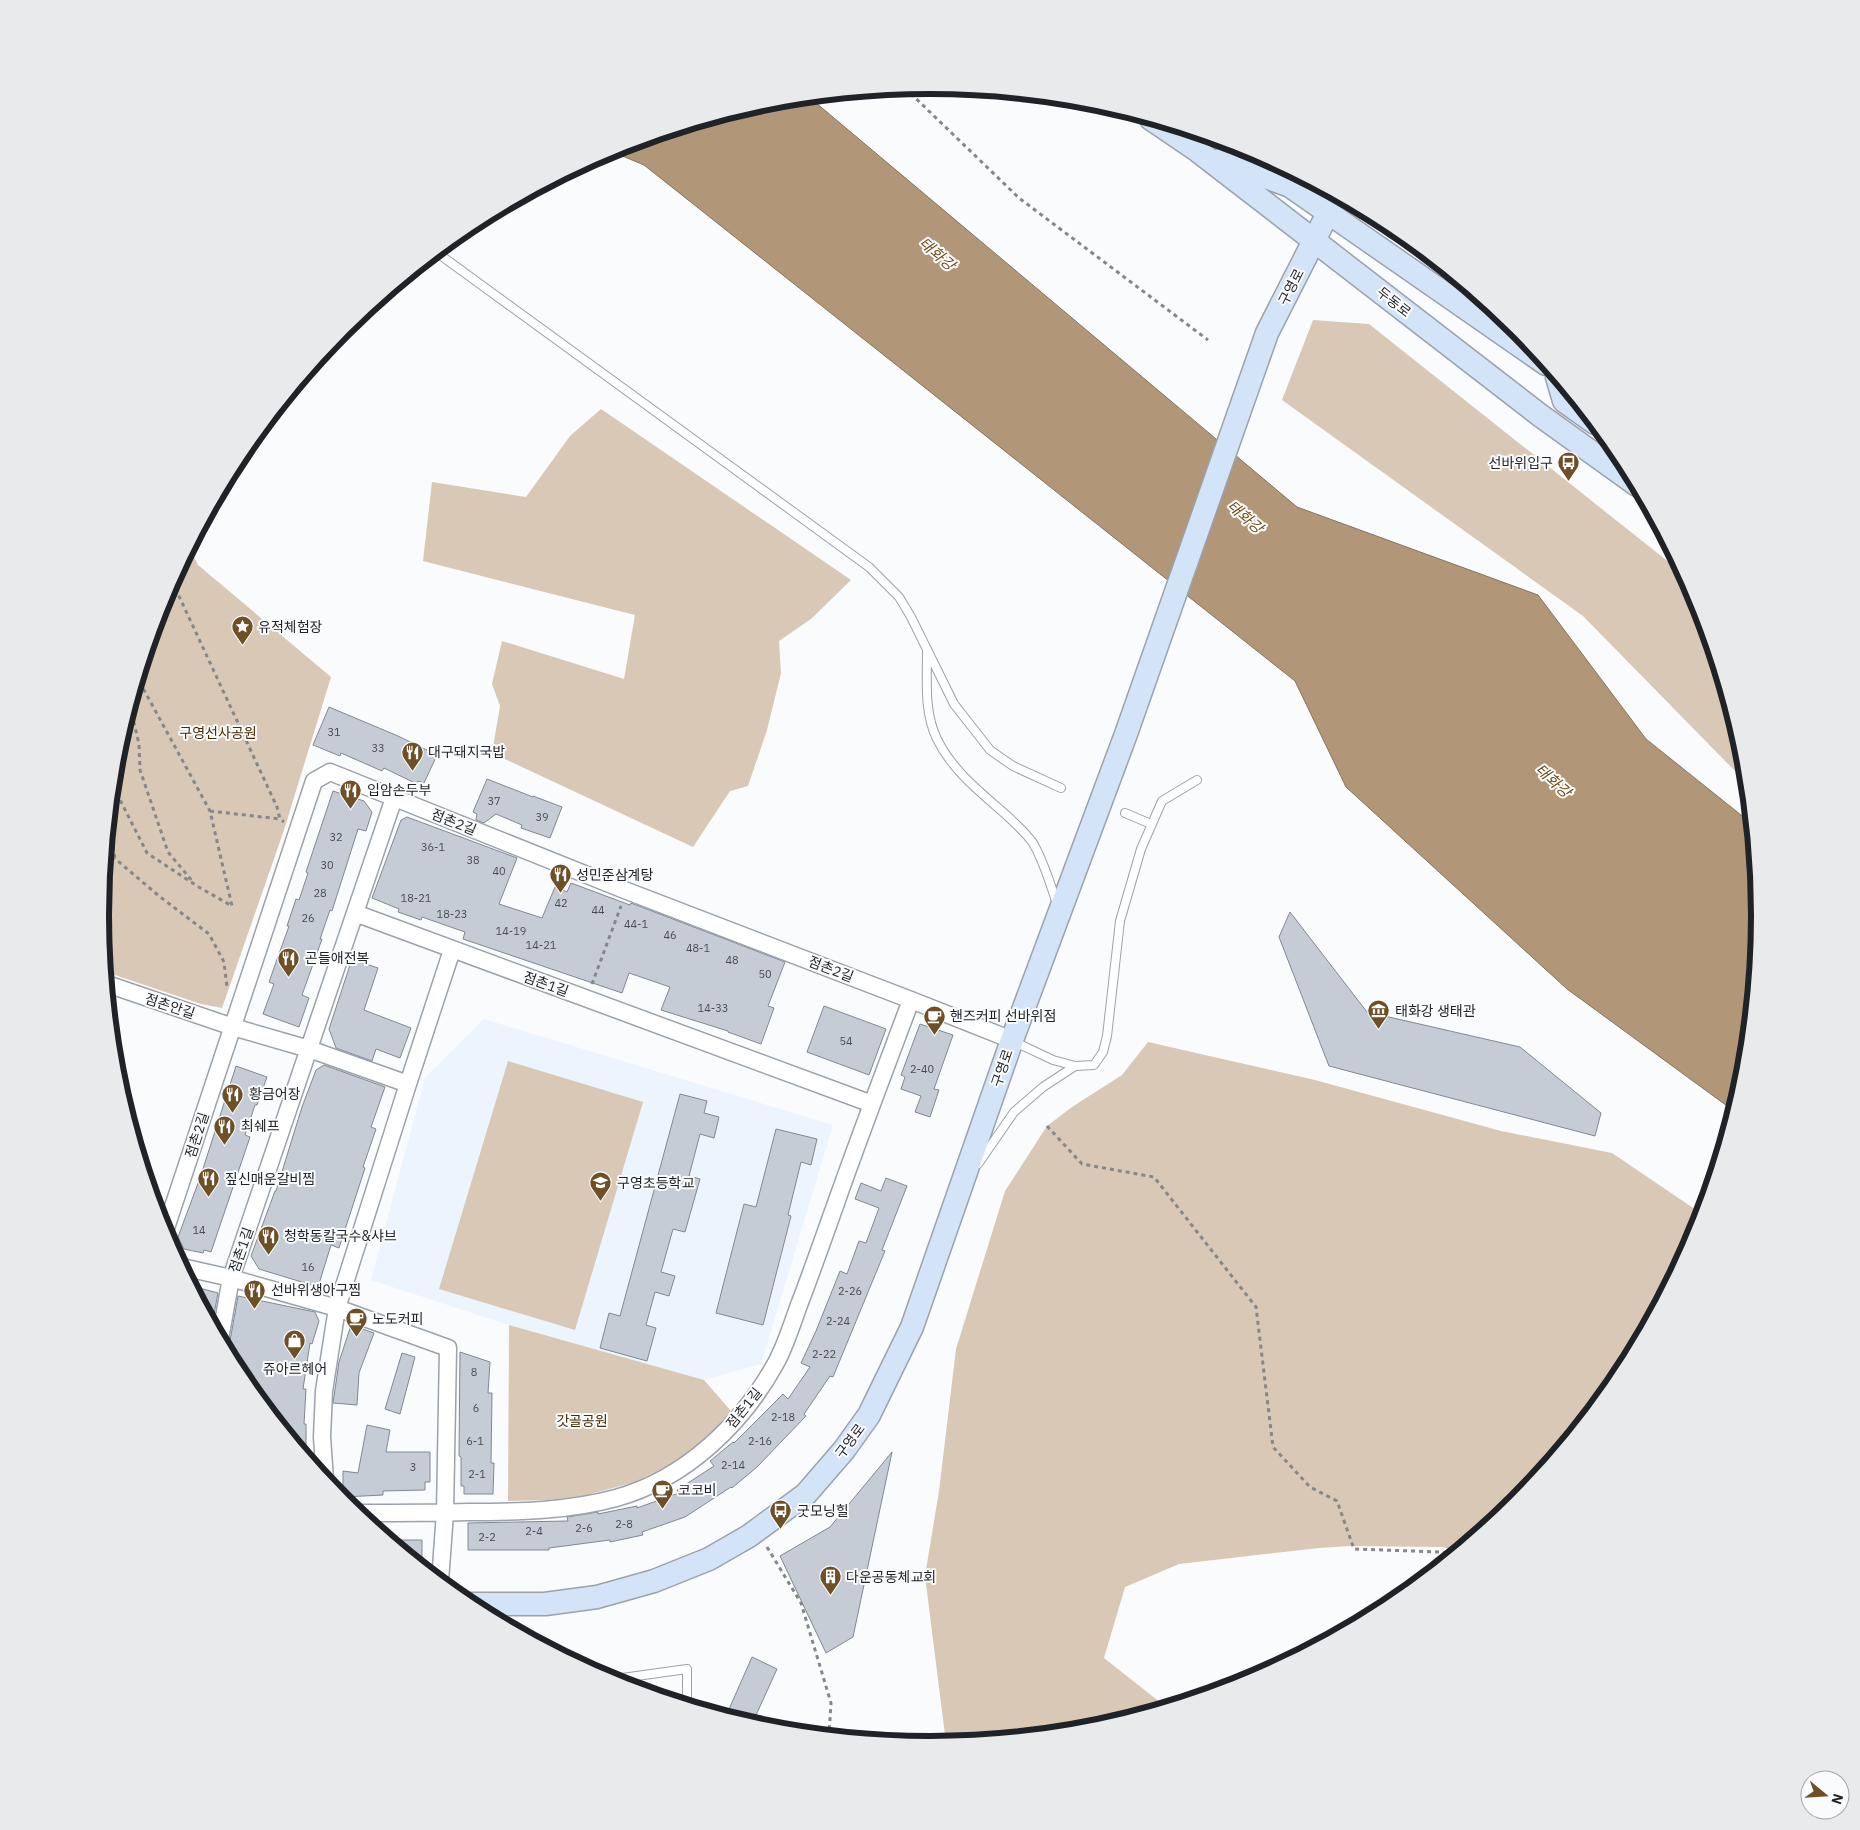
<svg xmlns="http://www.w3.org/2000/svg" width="1860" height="1830" viewBox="0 0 1860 1830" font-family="'IBM Plex Sans','Noto Sans KR',sans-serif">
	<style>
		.built { fill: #ecf4fd }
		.green { fill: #d8c8b5 }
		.water { fill: #b19778; stroke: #85745f }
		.building { fill: #c5ccd5; stroke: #818891 }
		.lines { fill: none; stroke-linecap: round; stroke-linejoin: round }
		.lane-casing { stroke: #9ba2ab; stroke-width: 10 }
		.street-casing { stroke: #9ba2ab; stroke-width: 19 }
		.secondary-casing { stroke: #9ba2ab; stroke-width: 25 }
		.path { stroke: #85878a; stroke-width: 3; stroke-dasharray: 4 4; stroke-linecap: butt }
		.lane { stroke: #fff; stroke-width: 8 }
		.street { stroke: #fff; stroke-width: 16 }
		.secondary { stroke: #d3e3f8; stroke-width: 22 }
		.labels { text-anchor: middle; stroke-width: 4; stroke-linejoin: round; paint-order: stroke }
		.number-label { font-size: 11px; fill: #484c52 }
		.street-label { font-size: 14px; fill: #1f2226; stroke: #fafbfd }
		.poi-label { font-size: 14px; fill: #1f2226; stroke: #fafbfd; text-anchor: start }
		.park-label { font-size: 14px; fill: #482d04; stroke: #fafbfd }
		.water-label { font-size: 15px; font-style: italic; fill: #6f4b16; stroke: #fafbfd }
		.rim { fill: none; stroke: #1f2226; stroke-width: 6 }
	</style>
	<rect width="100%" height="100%" fill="#fafbfd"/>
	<path class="built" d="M484 1019 833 1125 761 1364 704 1380 509 1325 371 1280 425 1078Z"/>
	<path class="green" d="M1313 320 1369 324 1685 575 1697 598 1744 753 1747 780 1733 769 1583 616 1282 400Z
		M601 409 851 580 811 619 779 641 781 673 767 730 748 786 730 791 693 847 492 753 500 706 492 684 502 641 624 679 635 615 423 561 432 482 526 497 570 436Z
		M190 548 198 565 331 677 284 830 222 1008 201 1004 106 972 100 915 116 753 163 597Z
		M1148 1042 1315 1080 1501 1131 1612 1153 1702 1214 1697 1233 1620 1376 1517 1502 1458 1551 1442 1547 1351 1546 1319 1548 1179 1564 1125 1587 1104 1658 1166 1707 1092 1729 946 1743 925 1576 939 1491 956 1349 1005 1191 1047 1126 1072 1107 1122 1075Z
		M508 1061 643 1102 575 1330 439 1289Z
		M509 1325 704 1380 731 1411 693 1453 635 1482 583 1496 548 1500 508 1501Z"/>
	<path class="water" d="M809 97 1297 507 1538 595 1646 739 1751 823 1760 915 1744 1077 1734 1111 1567 989 1346 787 1295 681 644 165 608 150 768 101Z"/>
	<path class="building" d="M329 707 398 736 437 755 424 783 418 781 417 784 384 768 382 771 341 753 340 756 313 745Z
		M487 779 533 797V796L562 807 550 838 521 828 522 825 496 814 484 823 476 820 477 814 473 812Z
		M333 791 364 801 372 812 366 831 358 829 332 911 330 910 320 939H322L302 995 309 998 299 1027 263 1014 274 984 269 982 289 926H287L296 899 299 900 308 873 306 872Z
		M407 817 517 858 499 904 542 918 555 887 567 892 571 883 630 905 631 903 785 962 768 1006 774 1008 761 1044 728 1032V1031L661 1010 670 987 629 973 622 993 463 939 465 932 422 917 421 920 398 912 399 909 372 898 401 820Z
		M1290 912 1367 1012 1520 1047 1601 1113 1595 1136 1329 1066 1279 937Z
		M352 959 378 968 364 1010 411 1028 400 1058 376 1049 372 1061 336 1048 329 1029Z
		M824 1006 886 1029 869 1075 807 1052Z
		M920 1024 953 1035 934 1089 939 1090 930 1117 915 1112 921 1096 901 1089 905 1077 901 1075Z
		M324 1065 385 1087 371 1127 376 1129 363 1167 365 1168 339 1248 331 1245 318 1287 259 1269 251 1256 275 1191H276L302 1107 316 1070Z
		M236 1066 267 1077 257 1105H255L245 1135 250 1137 211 1252 204 1250 203 1253 184 1249 178 1237 200 1178Z
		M680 1094 707 1101 704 1113 719 1117 714 1138 700 1134 689 1176 700 1179 685 1232 673 1229 661 1272 675 1276 669 1296 655 1292 646 1325 656 1328 647 1361 600 1348 609 1313 620 1316Z
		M776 1129 817 1139 811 1165 801 1162 788 1215 791 1216 763 1325 716 1313 744 1204 756 1207Z
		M886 1178 907 1186 882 1250 885 1251 833 1377 830 1376 804 1414 806 1416 757 1467 732 1488 731 1487 685 1517 642 1532 643 1535 610 1542V1540L549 1548V1550H468V1523L568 1521 567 1517 598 1512V1514L637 1506V1508L679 1493 677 1490 714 1466 710 1461 733 1442 734 1443 783 1394 788 1399 810 1367 801 1363 816 1331 840 1271 847 1274 859 1241 866 1243 879 1208 855 1199 861 1183 881 1191Z
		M192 1286 218 1293 212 1325Z
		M238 1296 315 1312 319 1321 312 1344 310 1343 303 1389H306L304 1424H306V1456L240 1376 225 1348 230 1341Z
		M351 1325 374 1333 359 1373 357 1405 333 1403 339 1362Z
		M460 1352 490 1362 488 1393H492L491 1463H494L493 1494H464V1486H461V1457L459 1456Z
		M402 1353 415 1357 400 1414 385 1409Z
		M367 1425 390 1430 386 1452H430V1482H425V1490L383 1491V1495L343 1497V1471L358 1473Z
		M892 1452 853 1637 826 1653 780 1556 830 1527Z
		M390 1540H422V1567L404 1552Z
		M752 1657 777 1669 752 1724 726 1716Z"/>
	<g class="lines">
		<defs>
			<path id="lane" d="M436 252 869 567 899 597 911 617 954 704 990 750 1013 766 1061 788
				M927 652C927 681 924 713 937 739 952 770 979 791 1004 813 1014 822 1025 832 1033 843 1044 862 1050 883 1057 904
				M1125 813 1151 824
				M1015 1042 1053 1060 1075 1066 1094 1065 1103 1052 1107 1036 1120 921 1141 849 1162 801 1197 780
				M978 1164 1014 1112 1043 1087 1075 1066
				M615 1683V1679L687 1669V1704"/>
			<path id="street" d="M355 913 872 1104
				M107 984 233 1027 309 1049 408 1084 337 1308 448 1348 445 1513 440 1581
				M408 1084 452 950
				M164 1234 314 781 330 772 627 891 911 1000 1012 1040
				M182 1267 231 1278 337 1308 324 1391 322 1437 325 1480
				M220 1339 231 1278 394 798
				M357 1513C394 1513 432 1513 469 1512 519 1512 568 1511 616 1498 685 1479 743 1424 777 1361 786 1344 792 1324 799 1305 812 1271 824 1237 836 1203 860 1135 886 1067 911 1000"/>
			<path id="secondary" d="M1151 119 1198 151 1541 416 1637 485
				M1220 160 1290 186 1546 364
				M1557 377 1564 401 1595 423
				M468 1604H545L597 1597 654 1581 709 1559 749 1536 806 1494 844 1450 869 1415 912 1327 1012 1040 1126 734 1267 333 1328 213"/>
		</defs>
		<use href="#lane" class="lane-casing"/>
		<use href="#street" class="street-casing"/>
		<use href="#secondary" class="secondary-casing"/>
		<path class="path" d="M905 88 1019 198 1208 340
			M172 581 277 807 280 819 284 822
			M169 586 178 597
			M130 706 139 744 140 770 168 852 193 882
			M113 786 147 853 197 886 232 906 210 811 138 679
			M210 811 280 819
			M108 831 115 857
			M106 851 159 896 209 934 224 962 227 987
			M592 984 621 906
			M1047 1126 1082 1164 1154 1177 1256 1307 1273 1447 1310 1487 1337 1501 1354 1549 1441 1552 1453 1555
			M767 1547 801 1603 831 1703 829 1735"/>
		<use href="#lane" class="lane"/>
		<use href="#street" class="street"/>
		<use href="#secondary" class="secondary"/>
	</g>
	<defs>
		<symbol id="bus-pin" viewBox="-11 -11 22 30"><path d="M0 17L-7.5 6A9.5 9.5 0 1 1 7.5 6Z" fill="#6f4f25" stroke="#fafbfd"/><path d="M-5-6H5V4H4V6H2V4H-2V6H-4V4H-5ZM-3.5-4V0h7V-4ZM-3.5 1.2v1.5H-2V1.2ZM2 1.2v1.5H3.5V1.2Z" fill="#fff"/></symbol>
		<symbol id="sight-pin" viewBox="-11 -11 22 30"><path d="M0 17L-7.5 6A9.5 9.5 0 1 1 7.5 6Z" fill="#6f4f25" stroke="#fafbfd"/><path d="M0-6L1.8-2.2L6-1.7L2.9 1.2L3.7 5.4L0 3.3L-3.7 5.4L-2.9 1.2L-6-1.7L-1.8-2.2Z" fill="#fff"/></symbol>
		<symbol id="restaurant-pin" viewBox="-11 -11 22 30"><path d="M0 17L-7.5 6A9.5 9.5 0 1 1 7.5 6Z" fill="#6f4f25" stroke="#fafbfd"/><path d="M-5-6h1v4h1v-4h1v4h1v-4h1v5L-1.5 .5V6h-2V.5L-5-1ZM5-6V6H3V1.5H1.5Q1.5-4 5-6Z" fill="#fff"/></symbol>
		<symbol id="museum-pin" viewBox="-11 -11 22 30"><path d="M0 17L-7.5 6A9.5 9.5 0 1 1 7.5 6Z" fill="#6f4f25" stroke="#fafbfd"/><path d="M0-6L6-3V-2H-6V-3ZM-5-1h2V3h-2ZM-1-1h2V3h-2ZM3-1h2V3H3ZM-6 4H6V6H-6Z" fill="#fff"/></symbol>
		<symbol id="cafe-pin" viewBox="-11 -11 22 30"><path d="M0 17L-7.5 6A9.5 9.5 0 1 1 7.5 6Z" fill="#6f4f25" stroke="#fafbfd"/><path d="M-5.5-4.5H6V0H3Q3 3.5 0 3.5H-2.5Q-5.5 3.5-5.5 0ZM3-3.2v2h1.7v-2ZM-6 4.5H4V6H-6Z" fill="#fff"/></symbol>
		<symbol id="school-pin" viewBox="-11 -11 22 30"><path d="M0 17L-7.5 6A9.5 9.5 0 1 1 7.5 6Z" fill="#6f4f25" stroke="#fafbfd"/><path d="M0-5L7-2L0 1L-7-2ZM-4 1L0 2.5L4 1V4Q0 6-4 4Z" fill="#fff"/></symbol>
		<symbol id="shop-pin" viewBox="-11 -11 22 30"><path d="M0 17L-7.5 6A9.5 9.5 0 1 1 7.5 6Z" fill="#6f4f25" stroke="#fafbfd"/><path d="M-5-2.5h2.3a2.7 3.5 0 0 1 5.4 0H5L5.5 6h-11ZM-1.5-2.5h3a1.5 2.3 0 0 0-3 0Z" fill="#fff"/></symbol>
		<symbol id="building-pin" viewBox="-11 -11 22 30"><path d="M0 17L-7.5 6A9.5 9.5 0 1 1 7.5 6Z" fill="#6f4f25" stroke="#fafbfd"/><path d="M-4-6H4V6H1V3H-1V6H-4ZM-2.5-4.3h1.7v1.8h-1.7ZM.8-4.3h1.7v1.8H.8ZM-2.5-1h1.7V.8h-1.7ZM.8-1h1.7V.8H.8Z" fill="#fff"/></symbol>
	</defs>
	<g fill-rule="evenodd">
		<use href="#bus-pin" x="1556" y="450" width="25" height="34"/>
		<use href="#sight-pin" x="230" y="614" width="25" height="34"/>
		<use href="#restaurant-pin" x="400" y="740" width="25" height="34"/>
		<use href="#restaurant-pin" x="338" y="778" width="25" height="34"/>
		<use href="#restaurant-pin" x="548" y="862" width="25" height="34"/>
		<use href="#restaurant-pin" x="276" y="946" width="25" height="34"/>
		<use href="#museum-pin" x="1366" y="998" width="25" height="34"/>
		<use href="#cafe-pin" x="922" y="1004" width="25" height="34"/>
		<use href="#restaurant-pin" x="220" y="1082" width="25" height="34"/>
		<use href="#restaurant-pin" x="212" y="1114" width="25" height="34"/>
		<use href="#restaurant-pin" x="196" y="1166" width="25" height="34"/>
		<use href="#school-pin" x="588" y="1170" width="25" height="34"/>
		<use href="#restaurant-pin" x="256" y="1224" width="25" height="34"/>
		<use href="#restaurant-pin" x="242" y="1278" width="25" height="34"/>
		<use href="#cafe-pin" x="344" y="1306" width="25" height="34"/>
		<use href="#shop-pin" x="282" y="1328" width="25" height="34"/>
		<use href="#cafe-pin" x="650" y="1478" width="25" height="34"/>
		<use href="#bus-pin" x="768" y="1498" width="25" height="34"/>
		<use href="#building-pin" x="818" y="1564" width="25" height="34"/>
	</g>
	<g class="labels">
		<g class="number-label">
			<text x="334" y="736">31</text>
			<text x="378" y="752">33</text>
			<text x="494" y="805">37</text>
			<text x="542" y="821">39</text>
			<text x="336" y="841">32</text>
			<text x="433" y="851">36-1</text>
			<text x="473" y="864">38</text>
			<text x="327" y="869">30</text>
			<text x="499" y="875">40</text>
			<text x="320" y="897">28</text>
			<text x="416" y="902">18-21</text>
			<text x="561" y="907">42</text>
			<text x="598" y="914">44</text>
			<text x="452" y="918">18-23</text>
			<text x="308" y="922">26</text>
			<text x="636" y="928">44-1</text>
			<text x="511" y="935">14-19</text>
			<text x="670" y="939">46</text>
			<text x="541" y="949">14-21</text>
			<text x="698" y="952">48-1</text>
			<text x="732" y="964">48</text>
			<text x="765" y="978">50</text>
			<text x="713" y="1012">14-33</text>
			<text x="846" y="1045">54</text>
			<text x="922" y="1073">2-40</text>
			<text x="199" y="1234">14</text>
			<text x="308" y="1271">16</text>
			<text x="850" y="1295">2-26</text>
			<text x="838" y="1325">2-24</text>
			<text x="824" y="1358">2-22</text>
			<text x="474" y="1376">8</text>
			<text x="476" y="1412">6</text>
			<text x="783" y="1421">2-18</text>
			<text x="475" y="1445">6-1</text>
			<text x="760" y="1445">2-16</text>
			<text x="733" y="1469">2-14</text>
			<text x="413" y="1471">3</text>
			<text x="477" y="1478">2-1</text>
			<text x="624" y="1528">2-8</text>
			<text x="584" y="1532">2-6</text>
			<text x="534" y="1535">2-4</text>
			<text x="487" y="1541">2-2</text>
		</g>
		<g class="street-label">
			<text transform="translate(1291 287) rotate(-63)" y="5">구영로</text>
			<text transform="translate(1394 302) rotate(38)" y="5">두동로</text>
			<text transform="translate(454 822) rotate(22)" y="5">점촌2길</text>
			<text transform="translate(831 969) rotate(21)" y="5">점촌2길</text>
			<text transform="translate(546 984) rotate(20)" y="5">점촌1길</text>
			<text transform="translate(170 1006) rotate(18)" y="5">점촌안길</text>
			<text transform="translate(1002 1068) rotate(-71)" y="5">구영로</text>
			<text transform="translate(197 1135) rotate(-72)" y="5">점촌2길</text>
			<text transform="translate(241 1250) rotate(-71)" y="5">점촌1길</text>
			<text transform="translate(744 1408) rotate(-51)" y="5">점촌1길</text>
			<text transform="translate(850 1441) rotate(-53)" y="5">구영로</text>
		</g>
		<g class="poi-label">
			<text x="1553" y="468" text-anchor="end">선바위입구</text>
			<text x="258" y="632">유적체험장</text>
			<text x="428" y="757">대구돼지국밥</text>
			<text x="367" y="795">입암손두부</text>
			<text x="576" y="880">성민준삼계탕</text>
			<text x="305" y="963">곤들애전복</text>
			<text x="1395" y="1016">태화강 생태관</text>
			<text x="950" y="1021">핸즈커피 선바위점</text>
			<text x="249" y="1099">황금어장</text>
			<text x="241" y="1131">최쉐프</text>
			<text x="225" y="1184">짚신매운갈비찜</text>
			<text x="617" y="1188">구영초등학교</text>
			<text x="284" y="1241">청학동칼국수&amp;샤브</text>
			<text x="271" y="1295">선바위생아구찜</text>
			<text x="372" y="1324">노도커피</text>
			<text x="295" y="1374" text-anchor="middle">쥬아르헤어</text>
			<text x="678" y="1495">코코비</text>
			<text x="797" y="1516">굿모닝힐</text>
			<text x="846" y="1582">다운공동체교회</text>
		</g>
		<g class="park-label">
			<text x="218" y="738">구영선사공원</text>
			<text x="582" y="1426">갓골공원</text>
		</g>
		<g class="water-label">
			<text transform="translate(937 254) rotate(41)" y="5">태화강</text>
			<text transform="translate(1245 517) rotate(41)" y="5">태화강</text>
			<text transform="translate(1553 781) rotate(42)" y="5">태화강</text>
		</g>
	</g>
	<path d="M0 0H1860V1830H0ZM109 915a821 821 0 1 1 1642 0a821 821 0 1 1-1642 0Z" fill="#e8eaec" fill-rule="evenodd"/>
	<path class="rim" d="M109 915a821 821 0 1 1 1642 0a821 821 0 1 1-1642 0Z"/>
	<g transform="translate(1825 1795) rotate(108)"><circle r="24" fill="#fafbfd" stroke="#a2a4a7"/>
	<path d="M0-4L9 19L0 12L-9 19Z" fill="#6f4f25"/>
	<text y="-8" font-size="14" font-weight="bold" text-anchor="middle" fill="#1f2226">N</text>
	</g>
</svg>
